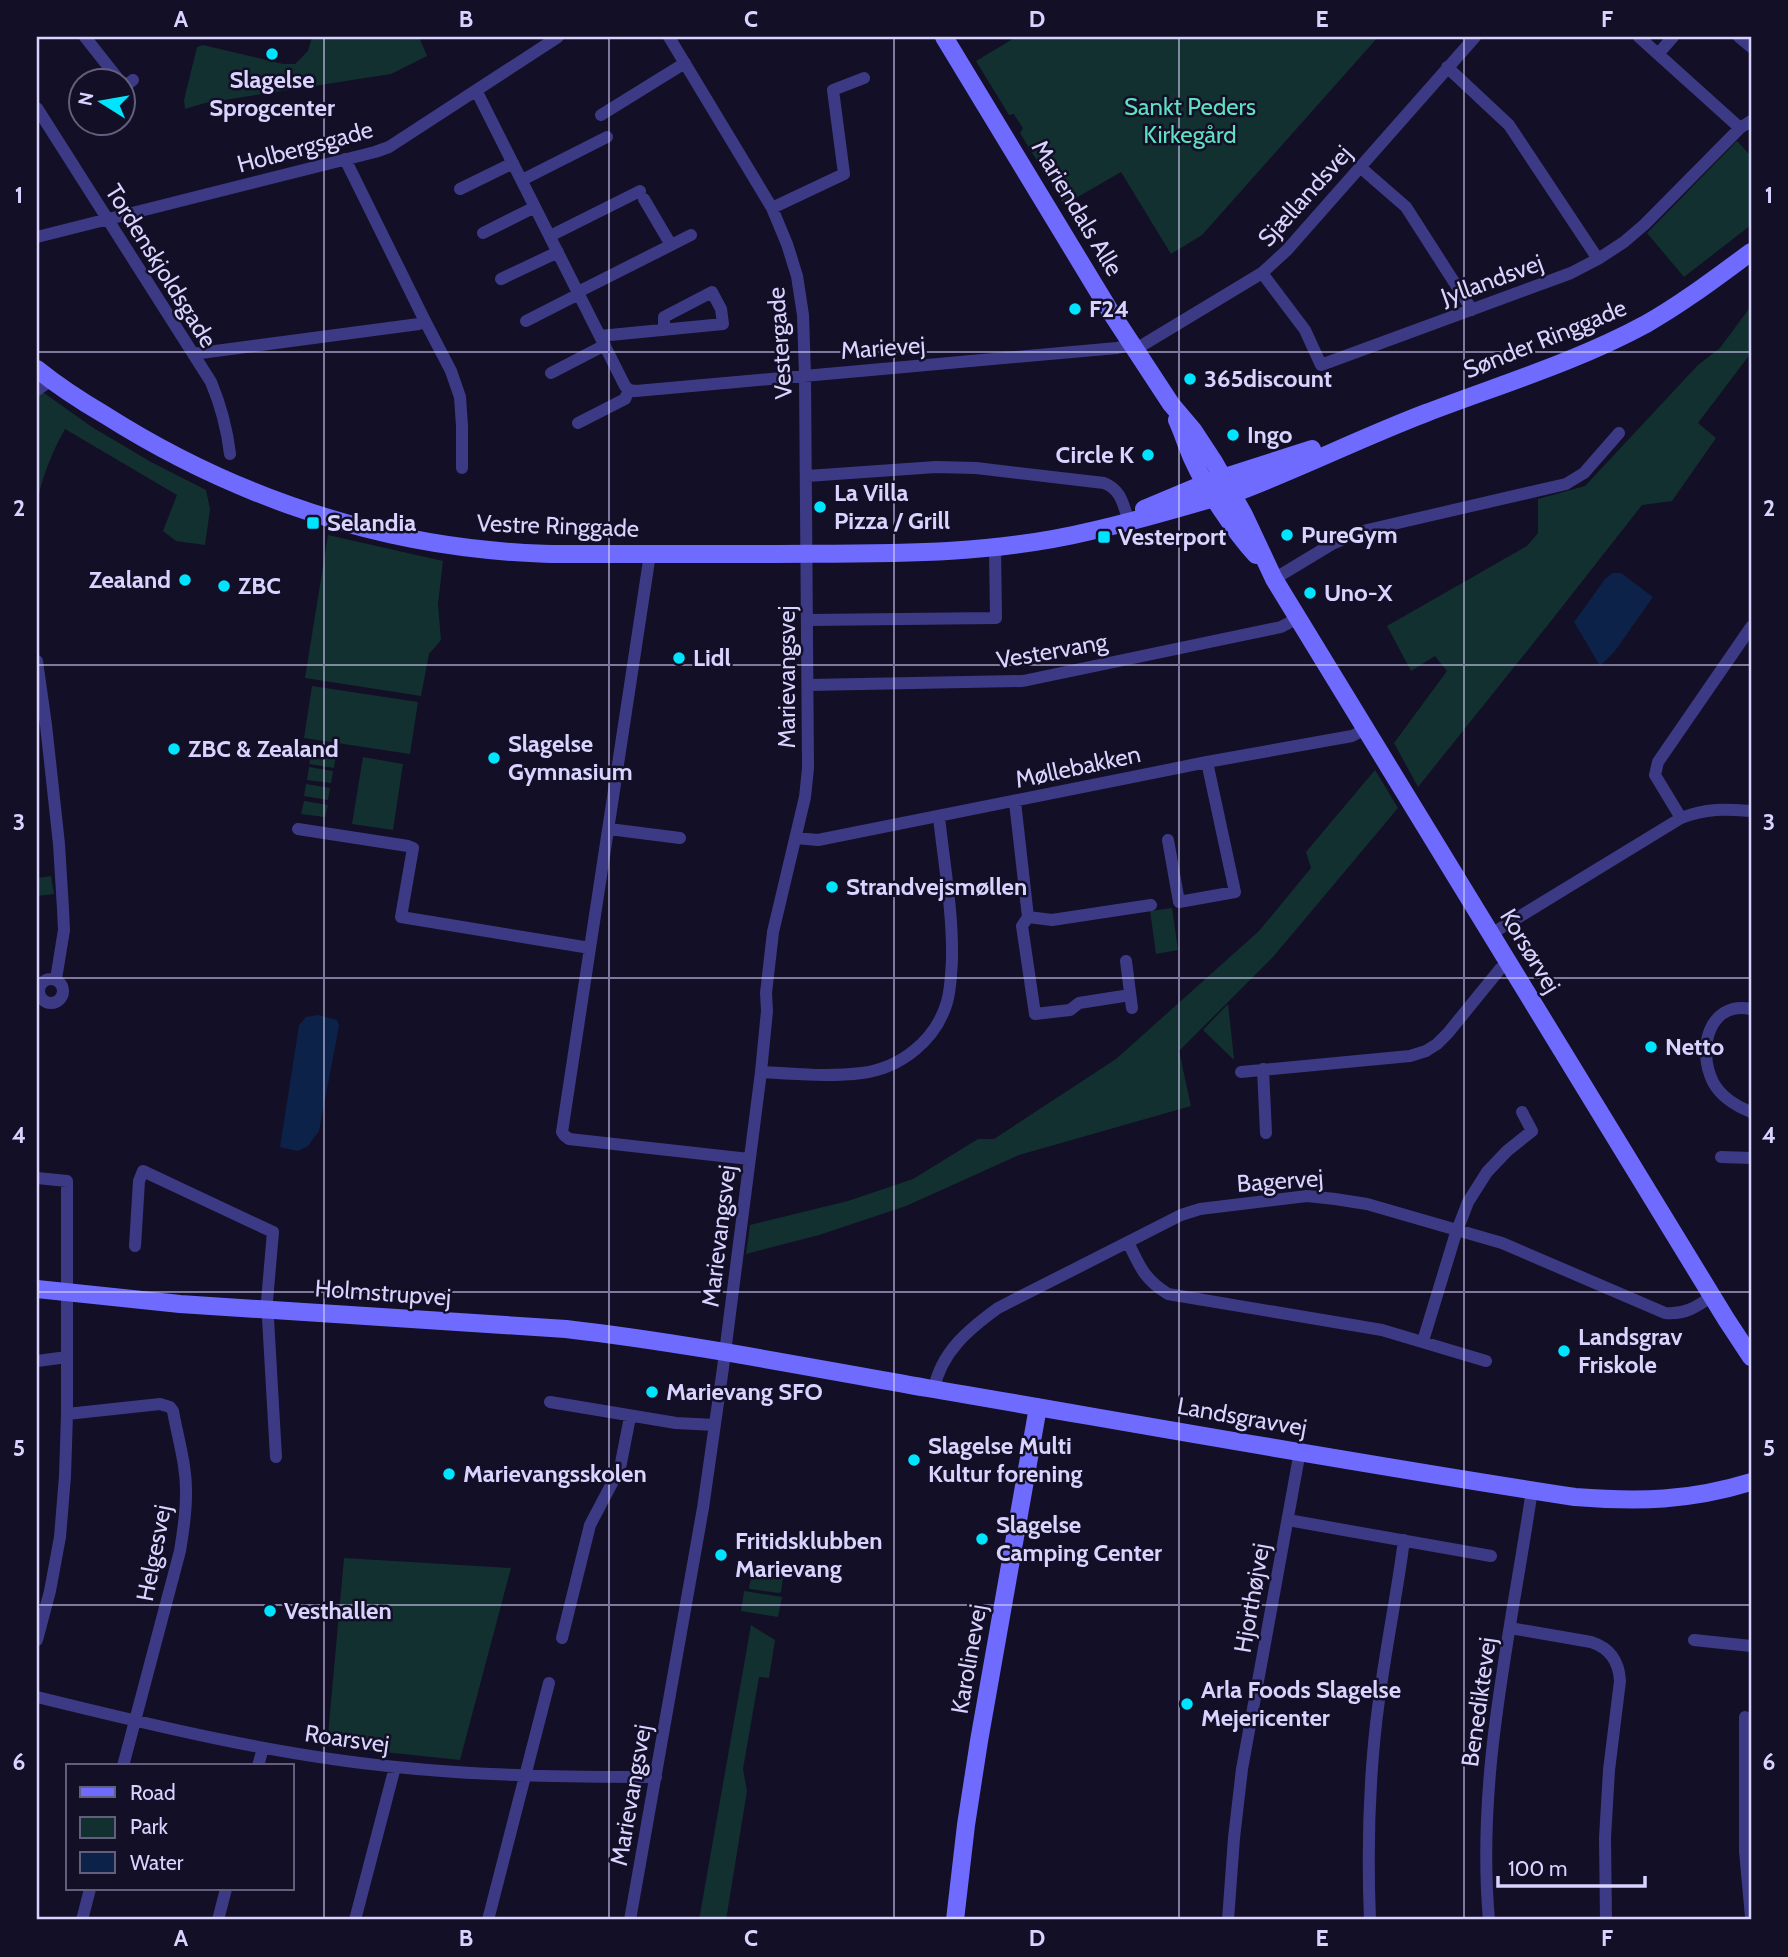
<svg xmlns="http://www.w3.org/2000/svg" width="1788" height="1957" viewBox="0 0 1788 1957" font-family="Cabin,sans-serif">
	<style>
		.green { fill: #12302f }
		.water { fill: #0c2248 }
		.lines { fill: none; stroke-linecap: round; stroke-linejoin: round }
		.street { stroke: #3d3a85; stroke-width: 12 }
		.secondary { stroke: #6f6bff; stroke-width: 18 }
		.grid { fill: none; stroke: #d9d4ff; stroke-width: 2; stroke-opacity: 0.55 }
		.poi-dot { fill: #00e5ff; stroke: #130f26; stroke-width: 2.5 }
		.labels { text-anchor: middle; stroke-width: 5; stroke-linejoin: round; paint-order: stroke }
		.poi-label { font-size: 24px; font-weight: bold; fill: #d9d4ff; stroke: #130f26; text-anchor: start }
		.park-label { font-size: 24px; fill: #5fe0c0; stroke: #130f26 }
		.street-label { font-size: 24px; fill: #d9d4ff; stroke: #130f26 }
		.neatline { fill: none; stroke: #d9d4ff; stroke-width: 2.5 }
		.grid-label { font-size: 23px; text-anchor: middle; font-weight: bold; fill: #d9d4ff }
	</style>
	<rect width="100%" height="100%" fill="#130f26"/>
	<path class="green" d="M312 37H419L427 56 391 74 205 103 185 109 184 100 197 47 203 45 283 64H295L308 51Z
		M1016 37H1378L1202 235 1171 254 1121 172 1064 205 1020 133 1023 128 1015 116 1014 114 1009 115 976 61Z
		M1737 141 1751 156V225L1684 277 1647 233Z
		M1751 306V353L1698 423 1716 438 1672 501 1642 505 1551 621 1418 787 1394 743 1447 671 1435 656 1411 671 1387 626 1527 546 1538 533V499L1585 486 1698 365 1720 348Z
		M37 388 92 427 151 462 206 490 210 509 205 545 176 541 163 531 177 495 65 429C52 452 42 477 37 503Z
		M328 535 443 561 438 604 441 640 429 654 421 696 305 678Z
		M312 686 418 702 410 754 304 738Z
		M312 751 336 754 334 768 309 764Z
		M363 757 403 764 393 830 352 824Z
		M309 767 333 771 331 783 307 780Z
		M1375 770 1398 808 1273 957 1179 1051 1191 1106 1019 1155 906 1206 819 1235 746 1254 750 1225 848 1201 913 1179 978 1139H994L1116 1059 1259 931 1311 868 1306 852Z
		M306 784 330 788 328 800 304 796Z
		M304 801 328 805 325 817 301 814Z
		M51 876 54 894 37 896V878Z
		M1172 908 1178 950 1156 954 1150 911Z
		M1228 1004 1234 1058 1233 1059 1203 1030Z
		M344 1558 511 1568 460 1760 327 1746Z
		M753 1571 782 1576 783 1577 781 1592 779 1593 750 1589 749 1587Z
		M744 1591 782 1597 778 1617 741 1611Z
		M751 1625 775 1640 769 1678 759 1677 743 1769 747 1791 726 1920H699Z"/>
	<path class="water" d="M1613 573H1621L1653 597 1615 651 1600 666 1574 622 1605 579Z
		M318 1015 337 1020 339 1026 319 1131 308 1146 298 1151 280 1147 299 1025 306 1017Z"/>
	<g class="lines">
		<path class="street" d="M85 37 119 80
			M1639 37 1740 128
			M1739 37 1751 47
			M1658 54 1673 37
			M1447 67 1509 125 1598 259
			M122 85 124 87 133 80
			M476 90 625 386 629 390 636 391C796 376 957 363 1117 348L1132 344
			M37 108 211 382C221 406 227 428 230 454
			M601 115 685 63
			M345 159 425 321 451 371 460 397 462 426V468
			M1360 167 1406 207 1472 310
			M522 180 607 137
			M460 189 513 163
			M644 199 671 245
			M772 208 844 174 833 90 864 78
			M483 233 535 207
			M550 236 640 191
			M37 237 375 152 389 147 558 37
			M1262 273 1305 330 1321 365 1571 273 1598 259 1624 242 1645 224 1740 128 1751 121
			M501 279 558 252
			M578 292 691 235
			M526 321 579 294
			M600 336 723 324 721 309 712 292 664 317V330
			M1136 349 1262 273 1287 250 1475 37
			M193 354 419 324 425 321
			M551 373 605 345
			M37 390 51 380
			M578 423 625 399 629 390
			M807 476 936 467 976 468 1104 483C1122 490 1123 505 1129 522
			M650 554 562 1132 564 1135 569 1139 749 1159
			M1274 579 1332 544 1363 531 1566 484 1584 473 1619 433
			M808 620 996 618 995 547
			M37 661 46 725 59 844 63 909 64 930 56 979
			M808 685 1023 681 1281 627 1298 618
			M1015 802 1028 917
			M1681 818 1655 775 1658 762 1751 627
			M298 829 408 846 413 848 401 917 590 948
			M609 829 680 838
			M796 838 818 840 1207 762 1352 736 1366 729
			M1168 840 1179 902 1235 892 1207 762
			M1491 934 1681 818C1707 808 1724 809 1751 811
			M1126 961 1132 1008
			M39 991a12 12 0 1 1 24 0a12 12 0 1 1-24 0Z
			M1130 995 1079 1003 1070 1010 1035 1014 1022 926 1028 917 1052 920 1151 905
			M1751 1009C1708 1001 1697 1050 1713 1082 1721 1097 1736 1106 1751 1112
			M1263 1069 1266 1133
			M761 1072C793 1074 829 1077 862 1073 901 1068 936 1040 947 1002 951 988 951 974 952 960 953 912 944 864 939 817
			M1241 1072 1410 1056 1426 1051 1437 1044 1448 1033 1500 969 1509 963
			M1721 1157 1751 1158
			M37 1178 67 1181V1414L65 1476 60 1537 50 1591 37 1640
			M1128 1242C1140 1267 1144 1279 1168 1294L1382 1330 1486 1361
			M135 1246 139 1181 143 1171 273 1232 267 1301 276 1457
			M1423 1341 1455 1236 1468 1202 1487 1172 1507 1151 1532 1131 1522 1112
			M37 1361 67 1357
			M934 1389C941 1352 969 1329 998 1308L1181 1215 1200 1209 1307 1196 1335 1199 1367 1204 1502 1243 1665 1313C1684 1315 1697 1307 1712 1296
			M550 1402 676 1423 715 1425
			M67 1414 160 1404 170 1407 173 1411C178 1439 187 1467 186 1495 186 1514 183 1533 180 1551L123 1766
			M1288 1520 1491 1556
			M1510 1628 1591 1642C1610 1648 1619 1661 1620 1681L1609 1770 1605 1838 1606 1920
			M562 1638 590 1525 620 1468 630 1417
			M1694 1640 1751 1646
			M37 1697C155 1726 275 1755 396 1767 483 1776 569 1777 656 1777
			M1745 1717V1851L1751 1917
			M258 1766 263 1748
			M82 1920 90 1889
			M218 1920 226 1889
			M355 1920 395 1767
			M488 1920 549 1683
			M630 1920 703 1508 723 1368 761 1072 767 1011 766 993 773 932 805 797 808 768 805 375 803 315 797 276 787 244 772 208 669 37
			M1228 1920 1234 1838 1242 1769 1300 1451
			M1370 1920C1367 1847 1369 1773 1379 1700 1386 1647 1397 1594 1404 1540
			M1489 1920C1476 1775 1511 1633 1532 1490"/>
		<path class="secondary" d="M944 37 1110 311 1171 404 1193 430 1214 462 1244 515 1274 579 1726 1319 1751 1357
			M37 369C58 386 81 401 105 415 220 488 353 537 489 550 532 555 574 554 617 554 666 554 714 554 763 554 872 553 984 557 1091 531 1132 522 1173 510 1214 498 1223 496 1232 494 1240 491 1303 467 1363 437 1426 413 1499 385 1576 362 1646 324 1683 303 1717 277 1751 252
			M1177 420C1183 433 1187 447 1193 460 1206 489 1235 532 1256 555
			M1144 509 1206 483 1312 449
			M37 1289 180 1304 566 1329C687 1343 807 1367 927 1388 1143 1425 1359 1464 1575 1497 1639 1502 1689 1501 1751 1482
			M955 1920 966 1825 979 1741 1038 1407"/>
	</g>
	<path class="grid" d="M324 37V1920M609 37V1920M894 37V1920M1179 37V1920M1464 37V1920M37 352H1751M37 665H1751M37 978H1751M37 1292H1751M37 1605H1751"/>
	<g class="poi-dot">
		<circle cx="272" cy="54" r="7"/>
		<circle cx="1075" cy="309" r="7"/>
		<circle cx="1190" cy="379" r="7"/>
		<circle cx="1233" cy="435" r="7"/>
		<circle cx="1148" cy="455" r="7"/>
		<circle cx="820" cy="507" r="7"/>
		<rect x="306" y="516" width="14" height="14" rx="3.5"/>
		<circle cx="1287" cy="535" r="7"/>
		<rect x="1097" y="530" width="14" height="14" rx="3.5"/>
		<circle cx="185" cy="580" r="7"/>
		<circle cx="224" cy="586" r="7"/>
		<circle cx="1310" cy="593" r="7"/>
		<circle cx="679" cy="658" r="7"/>
		<circle cx="174" cy="749" r="7"/>
		<circle cx="494" cy="758" r="7"/>
		<circle cx="832" cy="887" r="7"/>
		<circle cx="1651" cy="1047" r="7"/>
		<circle cx="1564" cy="1351" r="7"/>
		<circle cx="652" cy="1392" r="7"/>
		<circle cx="914" cy="1460" r="7"/>
		<circle cx="449" cy="1474" r="7"/>
		<circle cx="982" cy="1539" r="7"/>
		<circle cx="721" cy="1555" r="7"/>
		<circle cx="270" cy="1611" r="7"/>
		<circle cx="1187" cy="1704" r="7"/>
	</g>
	<g class="labels">
		<g class="poi-label">
			<text x="272" y="88" text-anchor="middle">Slagelse<tspan x="272" dy="28">Sprogcenter</tspan></text>
			<text x="1089" y="317">F24</text>
			<text x="1204" y="387">365discount</text>
			<text x="1247" y="443">Ingo</text>
			<text x="1134" y="463" text-anchor="end">Circle K</text>
			<text x="834" y="501">La Villa<tspan x="834" dy="28">Pizza / Grill</tspan></text>
			<text x="327" y="531">Selandia</text>
			<text x="1301" y="543">PureGym</text>
			<text x="1118" y="545">Vesterport</text>
			<text x="171" y="588" text-anchor="end">Zealand</text>
			<text x="238" y="594">ZBC</text>
			<text x="1324" y="601">Uno-X</text>
			<text x="693" y="666">Lidl</text>
			<text x="508" y="752">Slagelse<tspan x="508" dy="28">Gymnasium</tspan></text>
			<text x="188" y="757">ZBC &amp; Zealand</text>
			<text x="846" y="895">Strandvejsmøllen</text>
			<text x="1665" y="1055">Netto</text>
			<text x="1578" y="1345">Landsgrav<tspan x="1578" dy="28">Friskole</tspan></text>
			<text x="666" y="1400">Marievang SFO</text>
			<text x="928" y="1454">Slagelse Multi<tspan x="928" dy="28">Kultur forening</tspan></text>
			<text x="463" y="1482">Marievangsskolen</text>
			<text x="996" y="1533">Slagelse<tspan x="996" dy="28">Camping Center</tspan></text>
			<text x="735" y="1549">Fritidsklubben<tspan x="735" dy="28">Marievang</tspan></text>
			<text x="284" y="1619">Vesthallen</text>
			<text x="1201" y="1698">Arla Foods Slagelse<tspan x="1201" dy="28">Mejericenter</tspan></text>
		</g>
		<g class="park-label">
			<text x="1190" y="115">Sankt Peders<tspan x="1190" dy="28">Kirkegård</tspan></text>
		</g>
		<g class="street-label">
			<text transform="translate(305 147) rotate(-15)" y="8">Holbergsgade</text>
			<text transform="translate(1305 196) rotate(-48)" y="8">Sjællandsvej</text>
			<text transform="translate(1077 208) rotate(59)" y="8">Mariendals Alle</text>
			<text transform="translate(161 266) rotate(58)" y="8">Tordenskjoldsgade</text>
			<text transform="translate(1492 280) rotate(-20)" y="8">Jyllandsvej</text>
			<text transform="translate(1545 339) rotate(-22)" y="8">Sønder Ringgade</text>
			<text transform="translate(780 343) rotate(-94)" y="8">Vestergade</text>
			<text transform="translate(883 348) rotate(-4)" y="8">Marievej</text>
			<text transform="translate(558 526) rotate(2)" y="8">Vestre Ringgade</text>
			<text transform="translate(1052 651) rotate(-10)" y="8">Vestervang</text>
			<text transform="translate(787 677) rotate(-90)" y="8">Marievangsvej</text>
			<text transform="translate(1078 767) rotate(-12)" y="8">Møllebakken</text>
			<text transform="translate(1530 951) rotate(59)" y="8">Korsørvej</text>
			<text transform="translate(1280 1181) rotate(-4)" y="8">Bagervej</text>
			<text transform="translate(719 1236) rotate(-83)" y="8">Marievangsvej</text>
			<text transform="translate(383 1293) rotate(4)" y="8">Holmstrupvej</text>
			<text transform="translate(1242 1417) rotate(10)" y="8">Landsgravvej</text>
			<text transform="translate(154 1553) rotate(-79)" y="8">Helgesvej</text>
			<text transform="translate(1252 1598) rotate(-80)" y="8">Hjorthøjvej</text>
			<text transform="translate(969 1659) rotate(-80)" y="8">Karolinevej</text>
			<text transform="translate(1479 1702) rotate(-82)" y="8">Benediktevej</text>
			<text transform="translate(347 1739) rotate(8)" y="8">Roarsvej</text>
			<text transform="translate(631 1795) rotate(-80)" y="8">Marievangsvej</text>
		</g>
	</g>
	<rect width="1788" height="1957" fill="none" stroke="#130f26" stroke-width="77"/>
	<rect x="66" y="1764" width="228" height="126" fill="#130f26" stroke="#625e7d" stroke-width="2"/>
	<rect x="80" y="1787" width="35" height="10" fill="#6f6bff" stroke="#625e7d" stroke-width="2"/>
	<text x="130" y="1800" font-size="21" fill="#d9d4ff">Road</text>
	<rect x="80" y="1817" width="35" height="21" fill="#12302f" stroke="#625e7d" stroke-width="2"/>
	<text x="130" y="1834" font-size="21" fill="#d9d4ff">Park</text>
	<rect x="80" y="1852" width="35" height="21" fill="#0c2248" stroke="#625e7d" stroke-width="2"/>
	<text x="130" y="1870" font-size="21" fill="#d9d4ff">Water</text>
	<g transform="translate(102 102) rotate(281)"><circle r="33" fill="#130f26" stroke="#625e7d" stroke-width="2"/>
	<path d="M0-5L12 26L0 18L-12 26Z" fill="#00e5ff"/>
	<text y="-10" font-size="19" font-weight="bold" text-anchor="middle" fill="#d9d4ff">N</text>
	</g>
	<path d="M1498 1876v10h147v-10" fill="none" stroke="#d9d4ff" stroke-width="3.5"/>
	<text x="1508" y="1876" font-size="21" fill="#d9d4ff" stroke="#130f26" stroke-width="5" paint-order="stroke">100 m</text>
	<rect x="38" y="38" width="1712" height="1880" class="neatline"/>
	<g class="grid-label">
		<text x="181" y="27">A</text>
		<text x="466" y="27">B</text>
		<text x="751" y="27">C</text>
		<text x="1037" y="27">D</text>
		<text x="1322" y="27">E</text>
		<text x="1607" y="27">F</text>
		<text x="19" y="203">1</text>
		<text x="1769" y="203">1</text>
		<text x="19" y="516">2</text>
		<text x="1769" y="516">2</text>
		<text x="19" y="830">3</text>
		<text x="1769" y="830">3</text>
		<text x="19" y="1143">4</text>
		<text x="1769" y="1143">4</text>
		<text x="19" y="1456">5</text>
		<text x="1769" y="1456">5</text>
		<text x="19" y="1770">6</text>
		<text x="1769" y="1770">6</text>
		<text x="181" y="1946">A</text>
		<text x="466" y="1946">B</text>
		<text x="751" y="1946">C</text>
		<text x="1037" y="1946">D</text>
		<text x="1322" y="1946">E</text>
		<text x="1607" y="1946">F</text>
	</g>
</svg>
